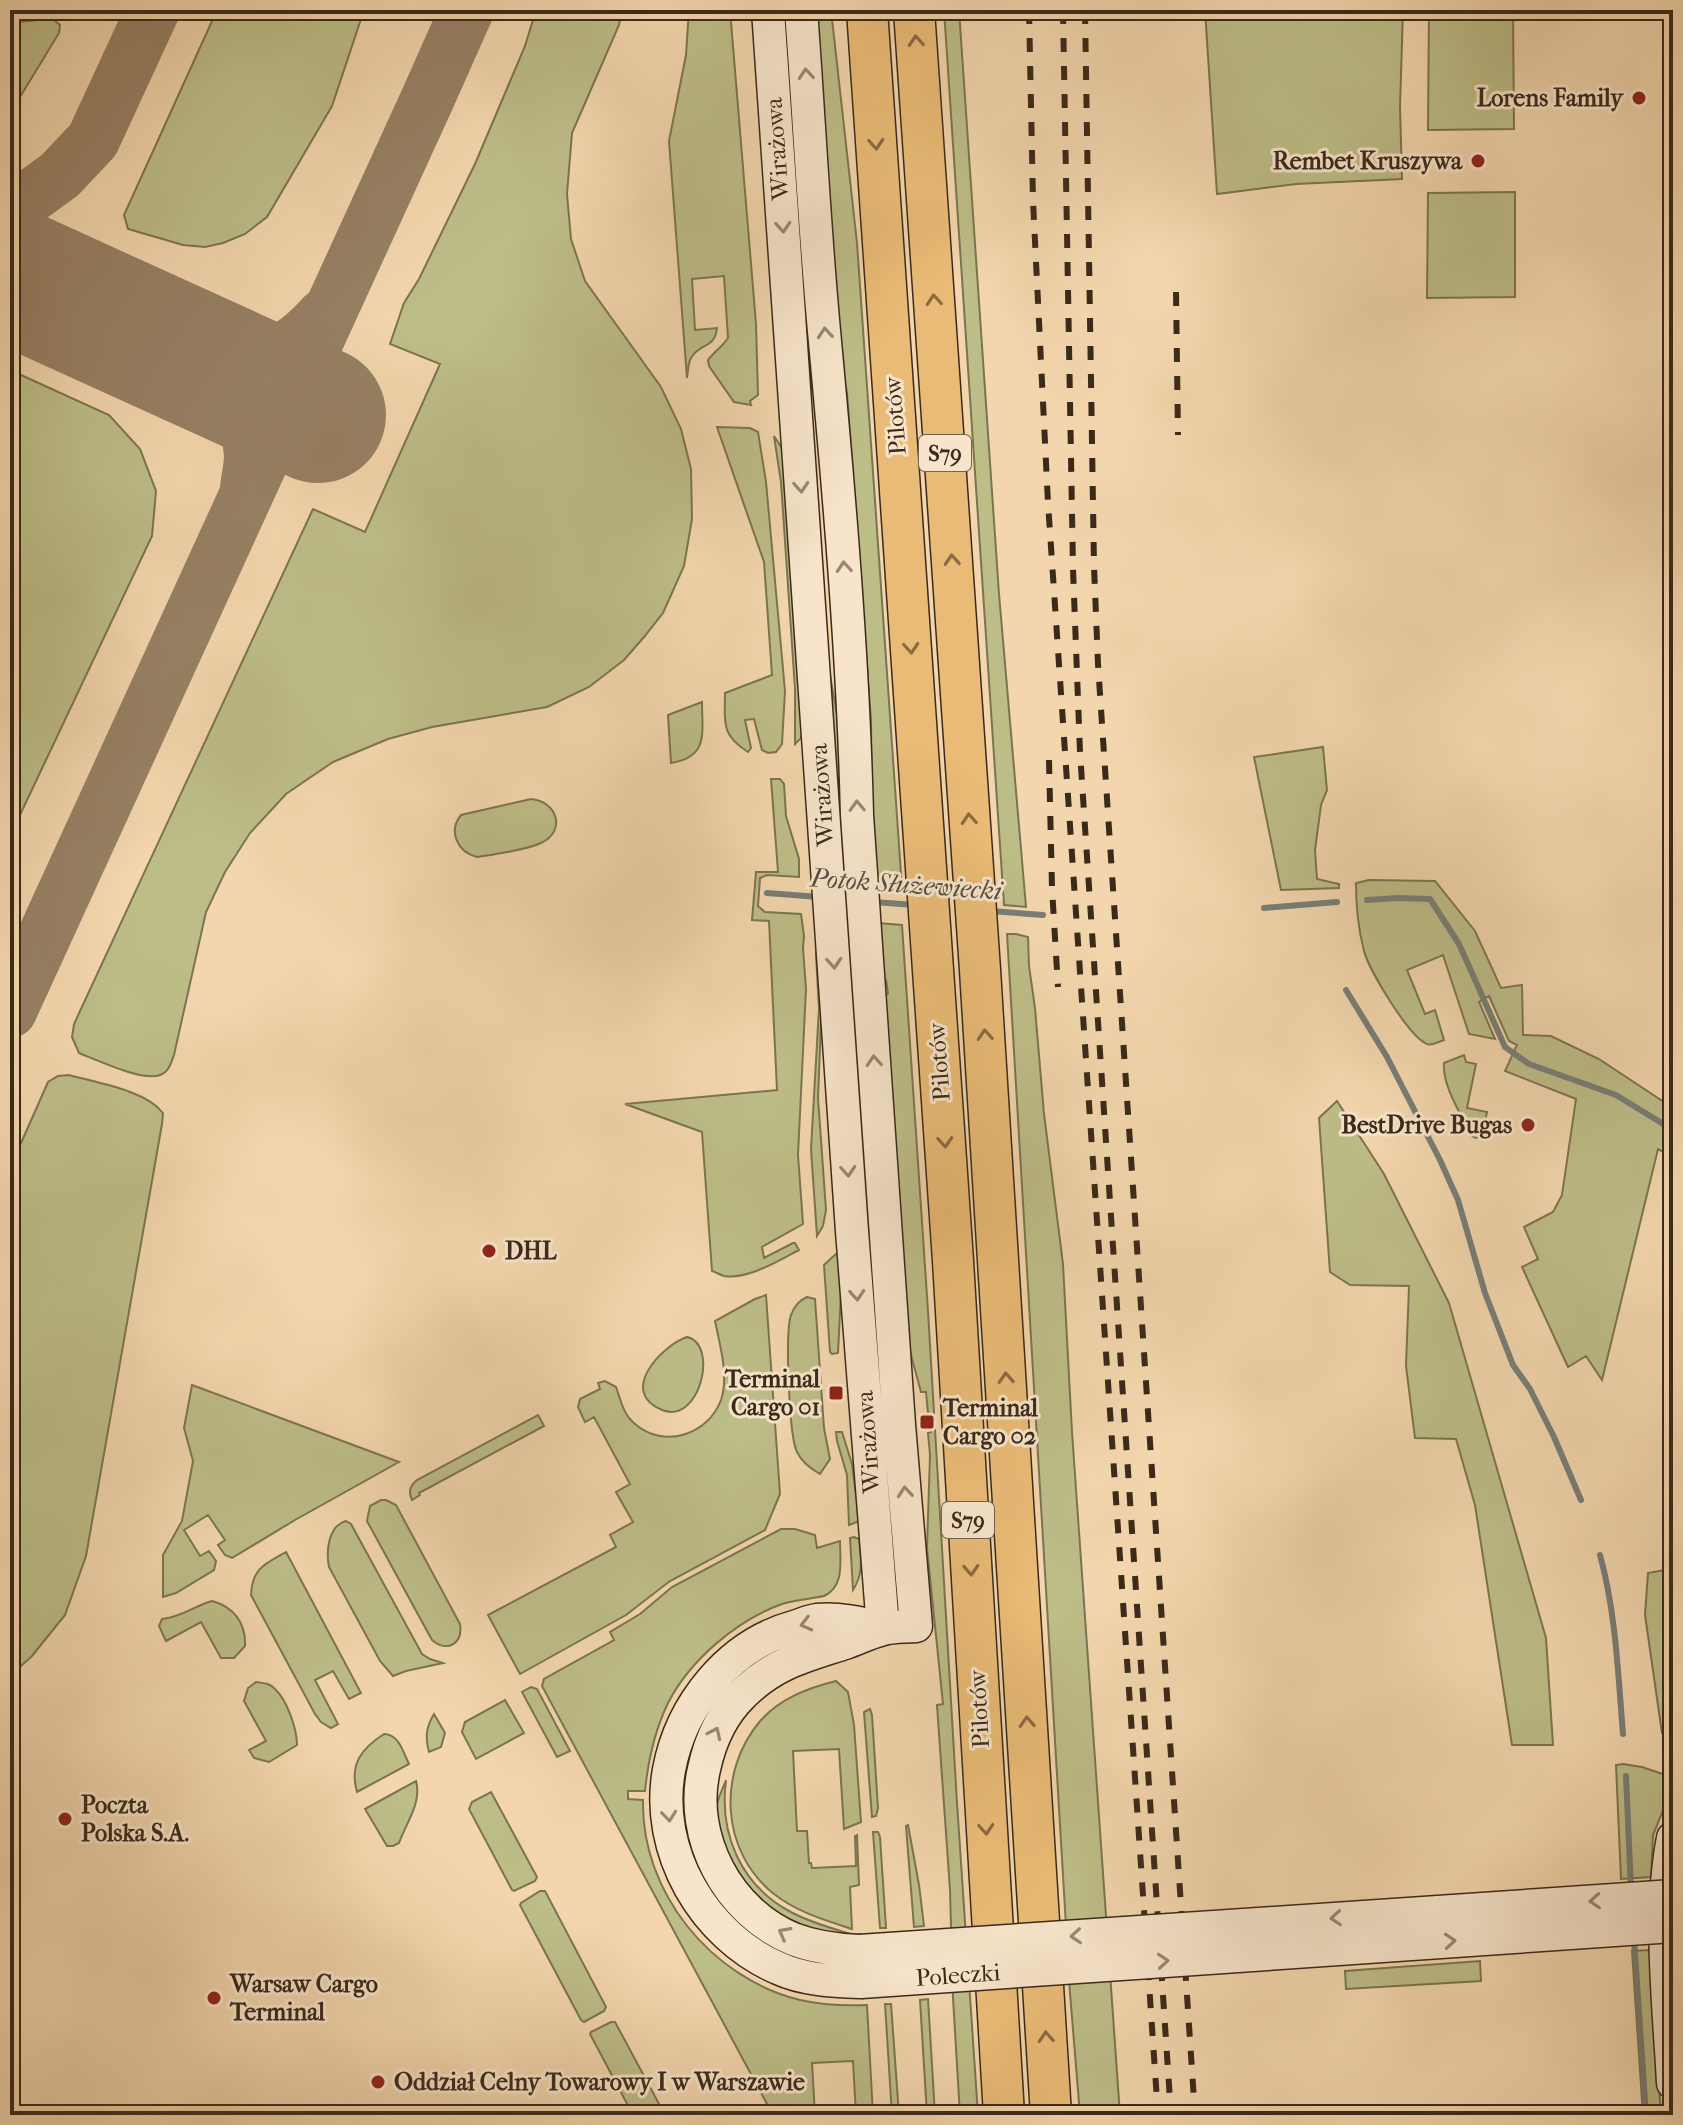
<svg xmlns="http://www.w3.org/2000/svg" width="1683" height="2125" viewBox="0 0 1683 2125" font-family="'IM FELL French Canon',serif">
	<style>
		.green { fill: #bdbd88; stroke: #7c7451; stroke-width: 2 }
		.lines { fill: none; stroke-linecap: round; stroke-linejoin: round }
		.stream { stroke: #787e77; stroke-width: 6 }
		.taxiway { stroke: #978064; stroke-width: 54 }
		.runway { stroke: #978064; stroke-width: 136 }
		.secondary-casing { stroke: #3b2a1a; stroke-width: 35 }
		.highway-casing { stroke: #3b2a1a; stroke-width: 43 }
		.secondary { stroke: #f7e4ca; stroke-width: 32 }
		.highway { stroke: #eabb76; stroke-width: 40 }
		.rail { stroke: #3b2a1a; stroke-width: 6; stroke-dasharray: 14 14; stroke-linecap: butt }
		.secondary-bridge-casing { stroke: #3b2a1a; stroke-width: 35; stroke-linecap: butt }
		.secondary-bridge { stroke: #f7e4ca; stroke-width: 32 }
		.oneway { stroke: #8a6b43 }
		.oneway2 { stroke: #998772 }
		.poi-dot { fill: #8f2418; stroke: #f7e4ca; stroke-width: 3 }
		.labels { text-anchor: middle; stroke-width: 6; stroke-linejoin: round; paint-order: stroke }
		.shield { fill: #f7e4ca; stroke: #73624f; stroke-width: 2 }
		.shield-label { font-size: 22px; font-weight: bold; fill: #3b2a1a }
		.poi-label { font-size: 24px; font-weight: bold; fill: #3b2a1a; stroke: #f7e4ca; text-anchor: start }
		.street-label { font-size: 24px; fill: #3b2a1a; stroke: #f7e4ca }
		.water-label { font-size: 26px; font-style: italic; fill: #544d41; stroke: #f7e4ca }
	</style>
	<rect width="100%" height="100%" fill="#f3d6ad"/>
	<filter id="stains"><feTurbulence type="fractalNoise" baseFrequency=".0025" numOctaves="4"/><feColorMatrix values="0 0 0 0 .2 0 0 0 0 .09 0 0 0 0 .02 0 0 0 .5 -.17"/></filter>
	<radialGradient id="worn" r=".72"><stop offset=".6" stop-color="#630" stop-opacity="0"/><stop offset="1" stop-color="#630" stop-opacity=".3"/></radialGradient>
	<path class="green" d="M217 10H364L332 106 267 217 245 234 223 243 205 247 183 245 128 229 124 215Z
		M536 10H622L619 25 572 133 567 194 571 239 585 281 661 387 681 429 691 469 692 519 684 566 663 613 644 637 624 660 589 687 547 707 432 727 388 739 333 762 286 794 250 833 225 872 206 912 174 1055C171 1063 169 1072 160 1075 143 1082 97 1060 79 1053L72 1037 74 1024 313 509 365 532 440 364 390 344 404 303 419 279 475 164 525 46Z
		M689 10H730L756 324 758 395 750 401 751 405 734 402 709 366 708 360C714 352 722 347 728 338L724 276 692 279 695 330 717 328C715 349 699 343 691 358 688 363 688 372 687 378L669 141 686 55Z
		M780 10H788L812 364 813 386 807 397Z
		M815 10H831L857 243 902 888 876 885 872 823 871 720 847 393 841 362Z
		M944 10H959L999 594 1026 907 1004 905Z
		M1205 10H1403L1400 107 1402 179 1296 184 1217 194Z
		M1429 10H1513L1514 129 1428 130Z
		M47 19 54 20 60 25 59 33 17 102 10 109V23Z
		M1515 192V297L1427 298 1428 193Z
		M10 370 109 415 140 449 156 491 152 536 10 836Z
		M717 427 750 428 758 432 766 482 785 691 782 744 776 752 768 753 762 750 754 719 745 720 751 748 748 752C720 734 725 722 725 693L772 675 764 562Z
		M774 436 784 451 804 724 801 738 795 744V689L781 482Z
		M829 669 838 721 847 883 841 882Z
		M702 702C702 733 709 757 671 763L668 715Z
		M1323 747 1327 790 1321 805 1315 850 1317 879 1339 884V888L1281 890 1254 757Z
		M771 779H780L784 784 786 816 799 859V877L767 875 760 878 758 906 765 912 801 914 804 936 803 948 806 989 798 1155 803 1224 762 1247 764 1258 793 1243H795L799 1250C779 1260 748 1280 724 1276 720 1275 716 1272 712 1271L702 1132 625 1104 777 1090 769 921 752 920 756 872H778Z
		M531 799C557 801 567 831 541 843 529 849 492 855 477 857 457 852 448 831 461 815Z
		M1369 880 1435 881 1475 931 1501 988 1522 985 1523 1035 1551 1036 1599 1059 1673 1108V1158L1658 1149 1602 1380 1586 1356 1568 1367 1522 1267 1538 1259 1524 1227 1553 1212 1562 1195 1576 1099 1505 1071 1517 1045 1509 1041 1489 996 1479 1002 1495 1039 1469 1034 1443 955 1407 970 1425 1014 1435 1010 1444 1040C1438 1042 1433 1046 1427 1044 1409 1037 1369 970 1364 951 1358 928 1356 907 1356 883Z
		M845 920 850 921 897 1582V1597L895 1604Z
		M878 923 902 925 928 1311 957 1803 978 2115H960L953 1998 950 1890 937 1705 943 1704 927 1548 930 1455 928 1433 931 1432 930 1414 928 1413 926 1392H921L907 1340 884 998 888 993 886 980 882 974Z
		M1007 934H1016L1028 937 1029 966 1035 1008 1044 1114 1063 1264 1072 1432 1120 2115H1080L1070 1993Z
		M817 937 822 997 818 1098 826 1210 823 1226 817 1236 811 1149 819 1008 816 955Z
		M1464 1055 1466 1062 1476 1064 1467 1108 1487 1112 1482 1136 1476 1138 1472 1136C1462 1116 1442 1086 1444 1063Z
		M69 1075C97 1083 145 1090 163 1113L162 1124 86 1556 65 1615 32 1656 10 1676V1168L48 1082 58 1076Z
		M1337 1101 1384 1174 1449 1303 1546 1638 1553 1745H1512L1475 1505 1456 1439 1415 1438 1406 1366 1409 1286 1350 1285 1330 1272 1319 1118Z
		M837 1253 840 1255 841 1292 838 1353 832 1354 830 1352 824 1265Z
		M766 1295 780 1494 765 1530 670 1581 626 1615 520 1674 488 1615 616 1547 610 1535 633 1522 616 1492 630 1484 594 1417 585 1422 578 1407 580 1399 600 1389 598 1383 605 1381 616 1387C621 1401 623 1414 635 1424 664 1449 708 1435 721 1400 729 1376 720 1345 715 1321L755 1299Z
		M807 1297 815 1299 824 1428 830 1459 820 1474C811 1469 802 1462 797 1452 789 1436 785 1332 791 1315 794 1307 800 1300 807 1297Z
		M687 1337C719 1344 700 1425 662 1410 618 1392 661 1346 687 1337Z
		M192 1385 399 1462 295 1520 232 1558 225 1555 218 1545 225 1540 208 1515 184 1530 200 1556 209 1551 216 1561 214 1570 176 1593 163 1597V1555L182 1521 193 1461 184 1428Z
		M538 1415 544 1426 419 1493 420 1495 412 1500C408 1491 410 1486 417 1480Z
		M836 1432H842L852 1464 859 1519 857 1522 849 1525 847 1475 837 1441Z
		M381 1500H386L396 1505 460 1624C463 1644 447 1653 432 1640L367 1521 370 1506Z
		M346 1521 351 1524 422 1654 430 1659 443 1663 406 1671 393 1676 380 1661 329 1567C326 1551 328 1526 346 1521Z
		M781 1529H795L815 1535 817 1548 840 1541C840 1561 845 1586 824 1596 810 1599 795 1600 782 1604 737 1620 690 1660 668 1703 655 1730 648 1761 645 1791H628V1799L643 1800C641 1892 711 1978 800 2000 822 2005 844 2006 867 2005L873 2115H856L853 2061 812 2063 815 2115H773L542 1686 544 1679 614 1640 610 1632 640 1614 672 1587Z
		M854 1537 859 1539C861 1558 864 1573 853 1590L850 1538Z
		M286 1552 361 1693 349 1699 333 1671 315 1680 338 1724 331 1728 321 1722 315 1714 251 1595C252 1568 265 1564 286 1552Z
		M1673 1566V1739L1662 1733 1645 1615 1648 1573 1670 1569Z
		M212 1601C234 1607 246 1623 245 1646L234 1658H221L201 1622 166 1641 159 1626 162 1619C182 1617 194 1606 212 1601Z
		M836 1681 848 1692 854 1725 861 1822 844 1829 839 1749 793 1751 797 1831H807L809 1863H811L812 1868 856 1866 855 1836 857 1835 859 1885 850 1887 852 1929C824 1920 797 1912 774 1894 720 1851 717 1771 761 1720 781 1698 808 1688 836 1681Z
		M256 1682C263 1683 270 1683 275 1689 287 1700 297 1729 297 1745L269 1762 254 1758 249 1750 266 1741 244 1701 248 1688Z
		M531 1687 537 1689 570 1751 557 1757 522 1692Z
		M505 1700 524 1733 476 1759 462 1732 465 1722Z
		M870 1709 872 1715 878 1808 876 1816 872 1817 864 1712Z
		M434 1714 445 1733 441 1747 429 1752C425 1738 426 1727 434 1714Z
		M384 1734C399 1734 403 1752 409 1764L357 1792C349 1764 362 1748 384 1734Z
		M1623 1764 1642 1767 1663 1774 1669 1787 1664 1808 1653 1835 1651 1877 1621 1879 1616 1765Z
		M726 1780C719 1833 740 1884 789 1911 808 1922 832 1928 853 1935 794 1933 739 1898 723 1839 721 1832 717 1823 716 1816 715 1803 722 1791 726 1780Z
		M416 1781C422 1803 406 1823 399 1843L393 1846H387L365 1809Z
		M491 1792 537 1877 535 1881 514 1891 512 1890 469 1809 472 1802Z
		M908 1825 919 1885 924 1926 914 1927 906 1826Z
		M873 1832H878L880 1837 886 1928H880Z
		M540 1891H545L606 2007 604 2011 584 2022 581 2020 520 1905 521 1903Z
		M1650 1950 1661 2115H1643L1632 1951Z
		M1480 1961 1481 1981 1346 1989 1345 1971Z
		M928 1999 935 2115H927L920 2000Z
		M885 2004H891L899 2115H892Z
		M611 2022H615L665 2115H633L590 2034 591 2032Z"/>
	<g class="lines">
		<path class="stream" d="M767 893 819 897
			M1367 900 1398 898 1430 899 1459 944 1505 1047 1529 1064 1616 1095 1673 1130
			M874 902 915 905
			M1264 908 1337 902
			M990 911 1043 915
			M1346 990 1387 1057 1440 1160 1458 1200 1485 1293 1513 1365 1530 1389 1554 1437 1581 1500
			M1600 1555C1616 1613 1618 1674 1623 1734
			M1626 1776 1631 1888
			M1634 1939 1646 2115"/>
		<path class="taxiway" d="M10 206 34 194 60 175 93 140 153 10
			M247 488C248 478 251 467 251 456 250 415 219 387 193 359 257 361 279 365 324 315
			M10 1011 427 100 467 10"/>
		<path class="runway" d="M10 275 318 415"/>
		<defs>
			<path id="secondary" d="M768 10 852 1231 883 1628
				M801 10C809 117 814 224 824 331 839 492 853 654 857 815L899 1425 916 1626C904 1627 891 1626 880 1630 868 1633 857 1639 845 1643 805 1656 774 1663 743 1694 721 1715 710 1741 704 1769 688 1837 728 1912 793 1939 814 1947 836 1950 859 1951
				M1673 1838C1658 1915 1669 2005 1673 2083
				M861 1982C833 1981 804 1980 778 1968 704 1936 654 1851 669 1770 681 1705 729 1645 794 1627 801 1625 809 1621 817 1620 840 1618 861 1623 883 1628"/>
			<path id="highway" d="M867 10 953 1261 1004 2115
				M914 10 980 970 1051 2115"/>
		</defs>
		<use href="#secondary" class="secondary-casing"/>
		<use href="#highway" class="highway-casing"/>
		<use href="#secondary" class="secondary"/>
		<use href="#highway" class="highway"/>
		<path class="rail" d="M1029 10 1033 201 1048 503 1158 2115
			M1063 10 1073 569 1080 752 1171 2115
			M1085 10 1094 566 1098 664 1195 2115
			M1176 292 1178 435
			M1049 760 1052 888 1058 987"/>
		<defs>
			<path id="secondary-bridge" d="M859 1951 1673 1896
				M861 1982 1673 1926"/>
		</defs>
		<use href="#secondary-bridge" class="secondary-bridge-casing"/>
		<use href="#secondary-bridge" class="secondary-bridge"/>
	</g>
	<defs><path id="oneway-chevron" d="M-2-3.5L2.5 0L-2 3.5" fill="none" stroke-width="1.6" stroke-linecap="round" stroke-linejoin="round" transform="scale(2)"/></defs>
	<g class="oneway">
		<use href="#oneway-chevron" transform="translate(916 41) rotate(-94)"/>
		<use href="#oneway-chevron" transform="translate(876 144) rotate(86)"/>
		<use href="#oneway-chevron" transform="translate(934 300) rotate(-94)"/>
		<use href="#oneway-chevron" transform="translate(952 560) rotate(-94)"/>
		<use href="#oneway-chevron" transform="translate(911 648) rotate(86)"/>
		<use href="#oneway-chevron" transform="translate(969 819) rotate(-94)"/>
		<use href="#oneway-chevron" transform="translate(985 1035) rotate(-94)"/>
		<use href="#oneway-chevron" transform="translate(945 1142) rotate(86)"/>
		<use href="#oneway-chevron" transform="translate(1006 1378) rotate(-93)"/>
		<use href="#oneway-chevron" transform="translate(971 1570) rotate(87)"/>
		<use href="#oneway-chevron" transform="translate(1027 1722) rotate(-93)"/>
		<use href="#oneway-chevron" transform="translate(986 1829) rotate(86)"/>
		<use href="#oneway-chevron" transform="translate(1046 2037) rotate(-94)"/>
	</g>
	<g class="oneway2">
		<use href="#oneway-chevron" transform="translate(806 74) rotate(-94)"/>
		<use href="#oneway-chevron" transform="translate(783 227) rotate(86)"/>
		<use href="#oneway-chevron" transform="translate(825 333) rotate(-95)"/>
		<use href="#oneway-chevron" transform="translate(801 487) rotate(86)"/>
		<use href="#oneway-chevron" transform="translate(844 567) rotate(-94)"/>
		<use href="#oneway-chevron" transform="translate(857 806) rotate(-92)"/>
		<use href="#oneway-chevron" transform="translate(834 963) rotate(86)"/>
		<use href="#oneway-chevron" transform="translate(874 1061) rotate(-94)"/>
		<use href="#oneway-chevron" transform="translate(848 1171) rotate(86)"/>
		<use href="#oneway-chevron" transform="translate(857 1295) rotate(86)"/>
		<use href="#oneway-chevron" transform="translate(905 1492) rotate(-95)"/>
		<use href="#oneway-chevron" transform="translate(806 1624) rotate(166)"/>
		<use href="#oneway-chevron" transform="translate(715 1733) rotate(-65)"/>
		<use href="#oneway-chevron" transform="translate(669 1816) rotate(84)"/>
		<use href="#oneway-chevron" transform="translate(1595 1901) rotate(176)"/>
		<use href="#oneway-chevron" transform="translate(1336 1918) rotate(176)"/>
		<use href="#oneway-chevron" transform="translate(784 1933) rotate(-152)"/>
		<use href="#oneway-chevron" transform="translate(1076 1936) rotate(176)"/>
		<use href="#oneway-chevron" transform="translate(1450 1941) rotate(-4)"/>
		<use href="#oneway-chevron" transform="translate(1163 1961) rotate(-4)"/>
	</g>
	<g class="poi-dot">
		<circle cx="1639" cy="98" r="8"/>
		<circle cx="1478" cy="161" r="8"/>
		<circle cx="1528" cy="1125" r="8"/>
		<circle cx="489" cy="1251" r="8"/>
		<rect x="828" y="1385" width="16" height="16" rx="4"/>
		<rect x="919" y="1414" width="16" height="16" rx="4"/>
		<circle cx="65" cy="1819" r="8"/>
		<circle cx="214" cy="1998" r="8"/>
		<circle cx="378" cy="2082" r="8"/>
	</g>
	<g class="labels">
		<g class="shield">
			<rect x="919" y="435" width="52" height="36" rx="6"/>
			<rect x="942" y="1502" width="52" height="36" rx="6"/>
		</g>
		<g class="shield-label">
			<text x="945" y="461">S79</text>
			<text x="968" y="1528">S79</text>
		</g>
		<g class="poi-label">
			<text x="1623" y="106" text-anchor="end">Lorens Family</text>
			<text x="1462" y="169" text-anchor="end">Rembet Kruszywa</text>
			<text x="1512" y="1133" text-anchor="end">BestDrive Bugas</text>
			<text x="505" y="1259">DHL</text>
			<text x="820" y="1387" text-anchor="end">Terminal<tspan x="820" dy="28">Cargo 01</tspan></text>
			<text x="943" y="1416">Terminal<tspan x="943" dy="28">Cargo 02</tspan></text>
			<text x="81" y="1813">Poczta<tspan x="81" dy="28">Polska S.A.</tspan></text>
			<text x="230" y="1992">Warsaw Cargo<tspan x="230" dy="28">Terminal</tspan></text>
			<text x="394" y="2090">Oddział Celny Towarowy I w Warszawie</text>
		</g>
		<g class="street-label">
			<text transform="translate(777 149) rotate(-94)" y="8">Wirażowa</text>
			<text transform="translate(895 416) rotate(-94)" y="8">Pilotów</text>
			<text transform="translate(822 795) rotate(-94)" y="8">Wirażowa</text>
			<text transform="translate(939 1062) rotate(-94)" y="8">Pilotów</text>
			<text transform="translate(868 1442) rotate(-94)" y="8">Wirażowa</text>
			<text transform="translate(979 1709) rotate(-93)" y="8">Pilotów</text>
			<text transform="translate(958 1975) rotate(-4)" y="8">Poleczki</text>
		</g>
		<g class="water-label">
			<text transform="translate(906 884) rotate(4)" y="9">Potok Służewiecki</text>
		</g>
	</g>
	<rect width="1683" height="2125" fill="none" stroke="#f3d6ad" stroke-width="40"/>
	<rect x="12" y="12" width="1659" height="2101" fill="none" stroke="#3b2a1a" stroke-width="4"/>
	<rect x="20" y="20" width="1643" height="2085" fill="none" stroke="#3b2a1a" stroke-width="2"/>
	<rect width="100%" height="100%" filter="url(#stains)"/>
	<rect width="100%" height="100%" fill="url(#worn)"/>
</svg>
